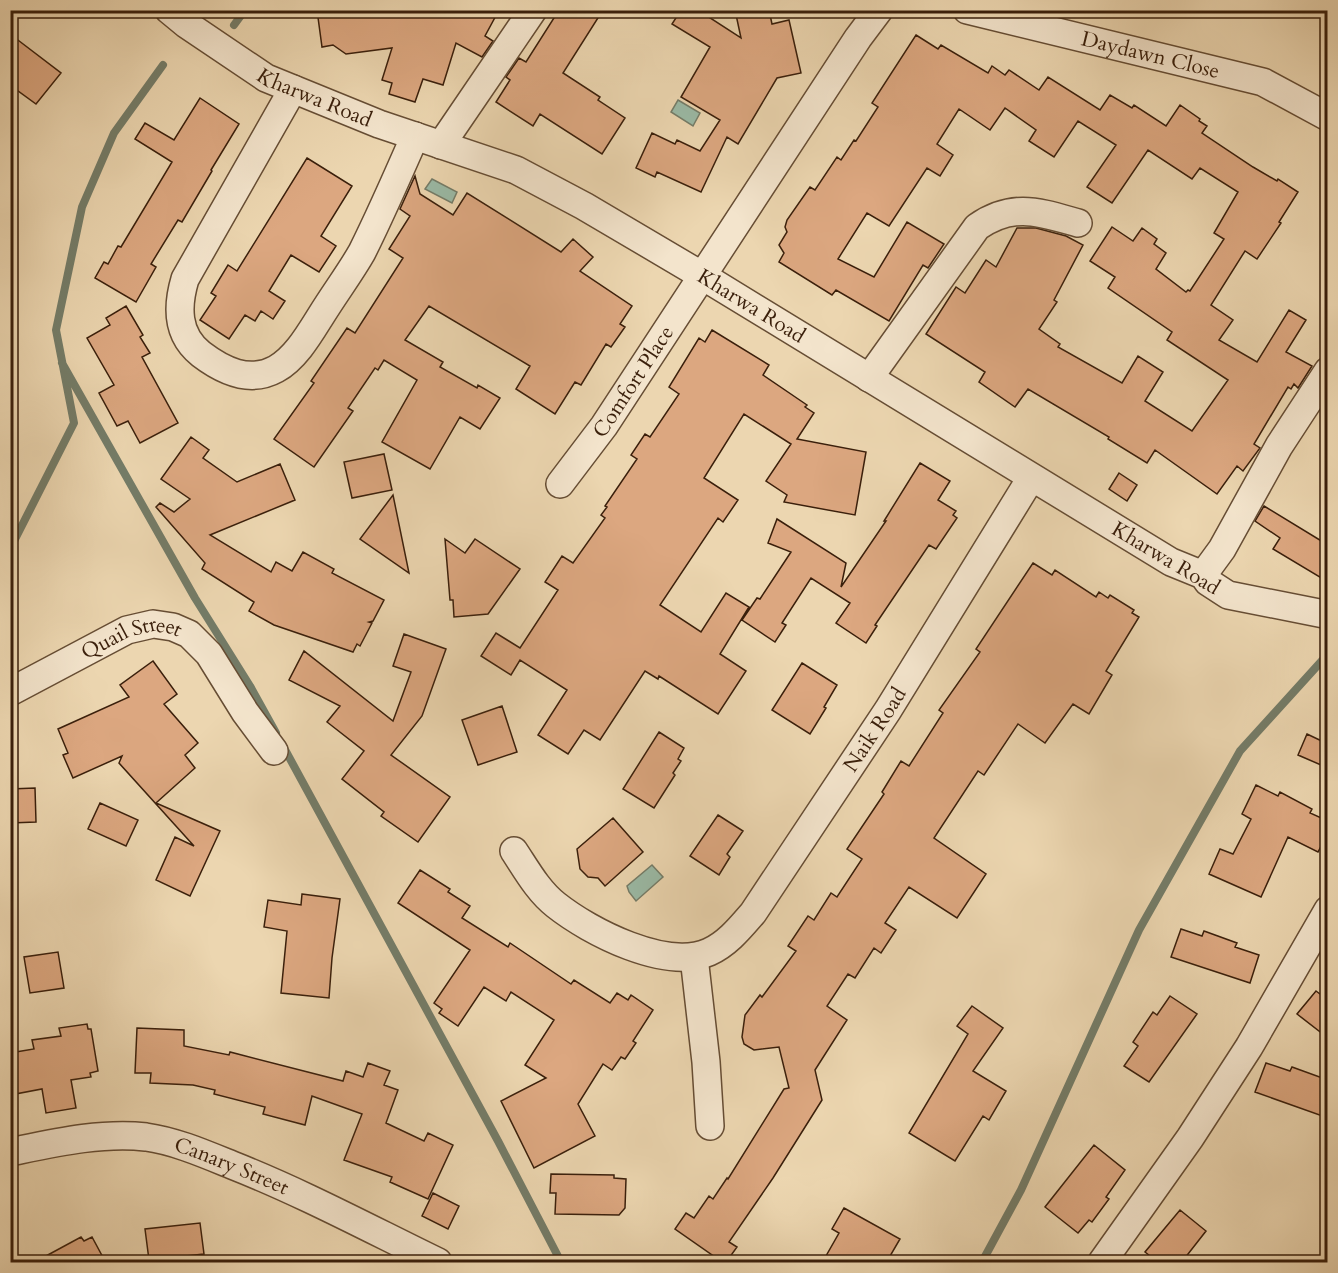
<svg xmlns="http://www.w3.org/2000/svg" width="1338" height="1273" viewBox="0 0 1338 1273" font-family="Cardo,serif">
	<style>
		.water { fill: #9abaa6; stroke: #747c68; stroke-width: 1.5 }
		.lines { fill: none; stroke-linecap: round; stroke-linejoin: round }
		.stream { stroke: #747c68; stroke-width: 8 }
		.building { fill: #dca780; stroke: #3a1f0b; stroke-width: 1.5 }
		.street-casing { stroke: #664d34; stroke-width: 30 }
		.street { stroke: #f3e4cc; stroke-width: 27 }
		.labels { text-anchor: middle; stroke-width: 4.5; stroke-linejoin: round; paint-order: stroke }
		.street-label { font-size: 21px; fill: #3a1f0b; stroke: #f3e4cc }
	</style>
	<rect width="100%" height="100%" fill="#ecd6b0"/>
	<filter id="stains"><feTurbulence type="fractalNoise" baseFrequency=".00333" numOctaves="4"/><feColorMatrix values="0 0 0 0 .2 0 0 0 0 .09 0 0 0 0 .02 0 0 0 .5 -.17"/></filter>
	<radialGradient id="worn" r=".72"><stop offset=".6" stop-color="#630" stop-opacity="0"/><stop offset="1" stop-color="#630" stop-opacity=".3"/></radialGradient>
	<path class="water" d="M678 100 700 113 693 126 671 112Z
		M432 179 457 192 452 203 425 189Z
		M652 865 663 877 636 901 629 892 627 886Z"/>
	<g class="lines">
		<path class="stream" d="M234 25 245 10
			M62 363 195 598 250 686 276 733
			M10 549 74 423 56 330 82 207 114 133 163 65
			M283 746 498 1141 561 1262
			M982 1262 1021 1190 1139 930 1240 751 1328 654"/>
	</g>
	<path class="building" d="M317 10H499L485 36 493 41 482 57 456 43 443 85 423 79 415 102 389 94 392 83 382 80 392 48 346 54 333 45 322 47Z
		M559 10H603L563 73 600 97 598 100 625 118 602 154 540 114 533 126 496 102 510 80 506 77 519 58 526 62Z
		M681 10H698L741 38 735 10H769L772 24 789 20 801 73 777 78 738 144 727 137 701 192 657 172 655 177 636 168 652 133 675 144 677 140 700 151 720 120 681 97 710 47 672 24Z
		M10 34 61 73 36 104 10 85Z
		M916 35 938 49 941 45 988 73 992 66 1005 75 1009 70 1039 90 1048 77 1100 110 1110 95 1132 108 1134 105 1166 126 1180 105 1200 119 1199 121 1207 126 1202 133 1253 167 1277 181 1278 179 1298 192 1279 222 1281 223 1257 259 1245 251 1211 305 1233 320 1219 340 1257 362 1289 310 1306 320 1286 352 1312 366 1298 388 1294 384 1291 389 1288 387 1254 444 1260 448 1243 471 1237 466 1217 494 1155 450 1147 463 1108 439 1109 437 1028 389 1015 407 979 382 985 372 926 334 956 287 965 293 986 260 996 267 1017 228H1036L1066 236 1083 245 1054 300 1057 302 1039 329 1060 344 1058 347 1122 383 1138 356 1163 372 1145 401 1192 431 1228 380 1167 340 1172 332 1108 288 1115 277 1090 261 1112 227 1133 241 1142 228 1157 239 1154 244 1166 253 1156 269 1186 292 1188 290 1190 291 1224 239 1214 233 1238 192 1200 168 1192 179 1148 150 1112 203 1087 187 1116 145 1078 121 1054 157 1029 141 1036 130 1005 108 990 130 959 109 937 144 953 155 940 176 927 168 889 226 867 213 838 259 874 277 907 222 944 244 928 268 923 265 889 321 836 290 832 295 779 262 784 253 779 245 787 232 785 227 787 220 810 187 815 190 837 157 841 160 854 140 856 141 878 107 872 103Z
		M200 98 239 124 211 170 212 171 182 222 178 220 151 264 156 267 136 302 95 278 104 262 108 264 118 246 121 247 172 162 135 139 145 123 174 140Z
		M307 158 352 186 321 236 336 246 319 272 291 255 269 291 285 301 273 319 261 311 255 321 245 315 229 339 200 320 216 296 211 293 228 265 237 271Z
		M415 176 420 194 453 215 467 193 561 252 573 239 593 257 580 271 632 306 620 324 625 327 611 347 606 344 581 385 575 382 555 414 516 389 530 366 429 306 405 340 443 362 440 367 477 388 478 385 500 398 480 429 460 417 430 469 382 442 417 380 384 360 378 370 375 368 348 408 353 411 314 467 274 439 314 383 311 381 347 328 355 333 403 258 389 249 410 216 400 209Z
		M126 306 143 335 140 337 150 353 142 357 178 423 140 443 128 421 117 426 99 393 114 385 87 338 110 325 106 318Z
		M712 330 769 365 763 375 807 405 805 407 814 413 797 439 866 452 855 515 784 502 787 495 766 481 791 444 744 414 704 478 738 500 723 522 718 518 660 605 701 632 726 593 749 607 720 654 746 671 718 714 659 676 658 679 645 671 600 740 584 730 568 754 538 735 567 690 520 660 511 675 481 656 496 633 520 648 558 590 545 582 562 556 573 563 605 518 601 515 607 507 605 506 637 459 631 455 645 434 650 437 679 394 669 387 699 338 705 342Z
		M191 437 209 450 203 458 237 482 280 464 295 500 210 535 271 572 276 562 292 571 303 552 334 569 332 573 384 600 373 621 369 622 372 623 360 646 357 644 353 652 274 625 249 611 254 602 202 569 205 563 156 507 160 503 174 512 190 499 161 479Z
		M384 454 392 490 352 498 344 462Z
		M920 463 950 481 938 500 956 511 953 515 957 518 936 549 929 545 875 625 877 626 866 643 836 623 850 603 811 578 782 623 786 625 775 642 742 620 757 598 760 599 791 552 768 543 777 519 846 563 841 587 886 521H884Z
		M1119 473 1137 485 1127 501 1109 489Z
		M393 495 409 573 360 539Z
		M1264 506 1328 545V582L1273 549 1280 538 1255 521Z
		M445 539 465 553 475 539 520 569 488 614 454 617 453 600H450Z
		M1033 563 1052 575 1055 570 1096 597 1099 592 1108 598 1110 595 1134 610 1132 613 1139 617 1106 671 1112 675 1089 714 1073 704 1045 743 1018 724 984 775 978 771 934 838 986 874 957 918 909 887 885 923 896 930 881 953 874 948 855 978 848 974 827 1006 847 1020 815 1070 822 1100 773 1178 729 1242 737 1247 727 1261 719 1256 718 1259 675 1229 686 1213 694 1218 709 1196 713 1199 727 1178 728 1179 784 1089 789 1088 779 1047 754 1050 744 1044 742 1037 745 1015 760 995 762 997 796 951 788 946 808 916 814 920 831 893 837 897 862 859 847 849 884 794 882 792 901 761 909 766 943 713 939 710 980 652 976 649Z
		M404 634 446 649 422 716 391 755 450 797 418 842 381 816 384 812 342 779 364 751 327 722 340 706 289 680 304 651 393 721 411 672 393 666Z
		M153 661 177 694 164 704 198 743 185 755 195 768 156 803 220 831 190 896 156 880 175 837 194 846 119 763 122 756 73 778 63 755 68 753 58 729 129 697 120 685Z
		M802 663 837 685 824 707 826 708 810 734 772 710Z
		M502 706 517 752 478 765 462 720Z
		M659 732 684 748 678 759 681 761 673 773 675 775 654 808 623 789Z
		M1307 734 1328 744V768L1298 755Z
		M1256 785 1278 796 1280 792 1312 809 1310 813 1328 821V833L1318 852 1288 837 1261 897 1209 874 1220 849 1233 854 1251 819 1242 814Z
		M35 788 36 822 10 823V789Z
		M100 803 138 820 126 846 88 829Z
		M718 815 743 831 727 854 730 857 719 875 690 856Z
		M613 818 643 852 605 886 598 878 588 877 580 869 577 849Z
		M420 870 450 889 448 892 470 906 462 918 508 947 510 943 571 984 574 980 610 1003 617 993 628 1000 631 995 653 1010 633 1041 636 1043 625 1059 621 1057 612 1070 603 1064 578 1104 595 1136 534 1168 501 1101 546 1078 525 1065 554 1020 511 992 506 1001 484 987 458 1026 439 1013 442 1009 434 1003 470 950 398 903Z
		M302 894 340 899 332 958 329 998 281 993 287 931 264 927 268 900 301 905Z
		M1181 929 1202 936 1204 931 1237 943 1235 947 1259 955 1250 983 1171 957Z
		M58 952 64 988 30 993 24 957Z
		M1316 991 1328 1000V1038L1297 1014Z
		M1170 996 1197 1014 1149 1082 1124 1066 1138 1046 1133 1042 1153 1012 1157 1015Z
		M972 1006 1003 1028 973 1071 1006 1091 989 1120 983 1116 955 1161 909 1133 968 1034 957 1026Z
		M87 1024 88 1029H91L98 1071 90 1073 91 1077 71 1080 76 1108 46 1113 42 1089 10 1095V1053L34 1049 32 1040 61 1036 59 1028Z
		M137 1028 184 1030V1046L229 1055 230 1052 343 1081 346 1071 363 1077 368 1063 390 1071 384 1085 398 1090 386 1123 424 1141 428 1133 453 1145 428 1199 390 1182 392 1177 344 1160 362 1114 312 1096 305 1125 263 1114 265 1107 214 1094 215 1090 193 1085 150 1083 151 1073H135Z
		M1266 1063 1290 1071 1292 1067 1328 1080V1118L1255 1092Z
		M1094 1145 1125 1170 1106 1197 1109 1199 1092 1222 1089 1220 1078 1233 1045 1207Z
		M551 1174 614 1175V1178L626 1179 625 1208 619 1215 555 1214 556 1193H550Z
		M433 1193 459 1206 448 1229 422 1216Z
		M844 1208 900 1239 886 1263H822L839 1233 832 1229Z
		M1180 1210 1206 1231 1181 1263H1159L1145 1252Z
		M200 1223 204 1254 149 1260 145 1229Z
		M81 1237 84 1241 92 1237 106 1263H33Z"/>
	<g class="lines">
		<defs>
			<g id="street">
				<path id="s1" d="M169 10 186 24 266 78 379 124 516 170 584 206 701 275 1171 562 1203 575 1208 582 1228 595 1324 614"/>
				<path id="s2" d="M967 10 1263 82 1328 117"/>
				<path d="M293 89 185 279C177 306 176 334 201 354 222 370 249 384 276 369 296 358 310 333 322 314 335 293 350 273 362 252 381 214 398 175 415 136"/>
				<path d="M441 145 533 10"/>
				<path d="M869 378 977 227C1013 202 1039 212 1078 223"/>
				<path id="s3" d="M560 484 604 426 858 38 879 10"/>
				<path d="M1203 575 1222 549 1279 446 1328 371"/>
				<path id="s4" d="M10 692 127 630 153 624 173 627 189 634 209 654 245 712 274 751"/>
				<path id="s5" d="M514 851C526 869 538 891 556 905 590 932 666 971 709 952 727 944 740 928 753 913L888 710 1031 478"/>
				<path d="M694 957 706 1062 710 1126"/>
				<path id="s6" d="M10 1152C54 1143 101 1132 146 1137 175 1141 205 1154 232 1165 303 1193 370 1229 438 1262"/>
				<path d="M1102 1262 1190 1138 1249 1047 1328 910"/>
			</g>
		</defs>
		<use href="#street" class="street-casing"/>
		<use href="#street" class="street"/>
	</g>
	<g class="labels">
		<g class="street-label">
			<text dy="7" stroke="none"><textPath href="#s2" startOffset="189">Daydawn Close</textPath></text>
			<text dy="7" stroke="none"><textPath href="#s1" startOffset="171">Kharwa Road</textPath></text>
			<text dy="7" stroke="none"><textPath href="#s1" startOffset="657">Kharwa Road</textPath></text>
			<text dy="7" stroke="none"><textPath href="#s3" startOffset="126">Comfort Place</textPath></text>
			<text transform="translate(1166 558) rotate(31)" y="7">Kharwa Road</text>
			<text dy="7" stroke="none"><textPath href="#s4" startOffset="135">Quail Street</textPath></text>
			<text dy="7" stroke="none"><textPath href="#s5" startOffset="514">Naik Road</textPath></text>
			<text dy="7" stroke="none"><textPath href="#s6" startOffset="228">Canary Street</textPath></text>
		</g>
	</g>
	<rect width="1338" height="1273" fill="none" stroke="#ecd6b0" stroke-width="36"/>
	<rect x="12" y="12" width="1314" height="1249" fill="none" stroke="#3a1f0b" stroke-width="3"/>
	<rect x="18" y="18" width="1302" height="1237" fill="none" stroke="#3a1f0b" stroke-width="1.5"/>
	<rect width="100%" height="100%" filter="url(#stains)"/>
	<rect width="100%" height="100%" fill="url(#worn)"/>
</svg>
